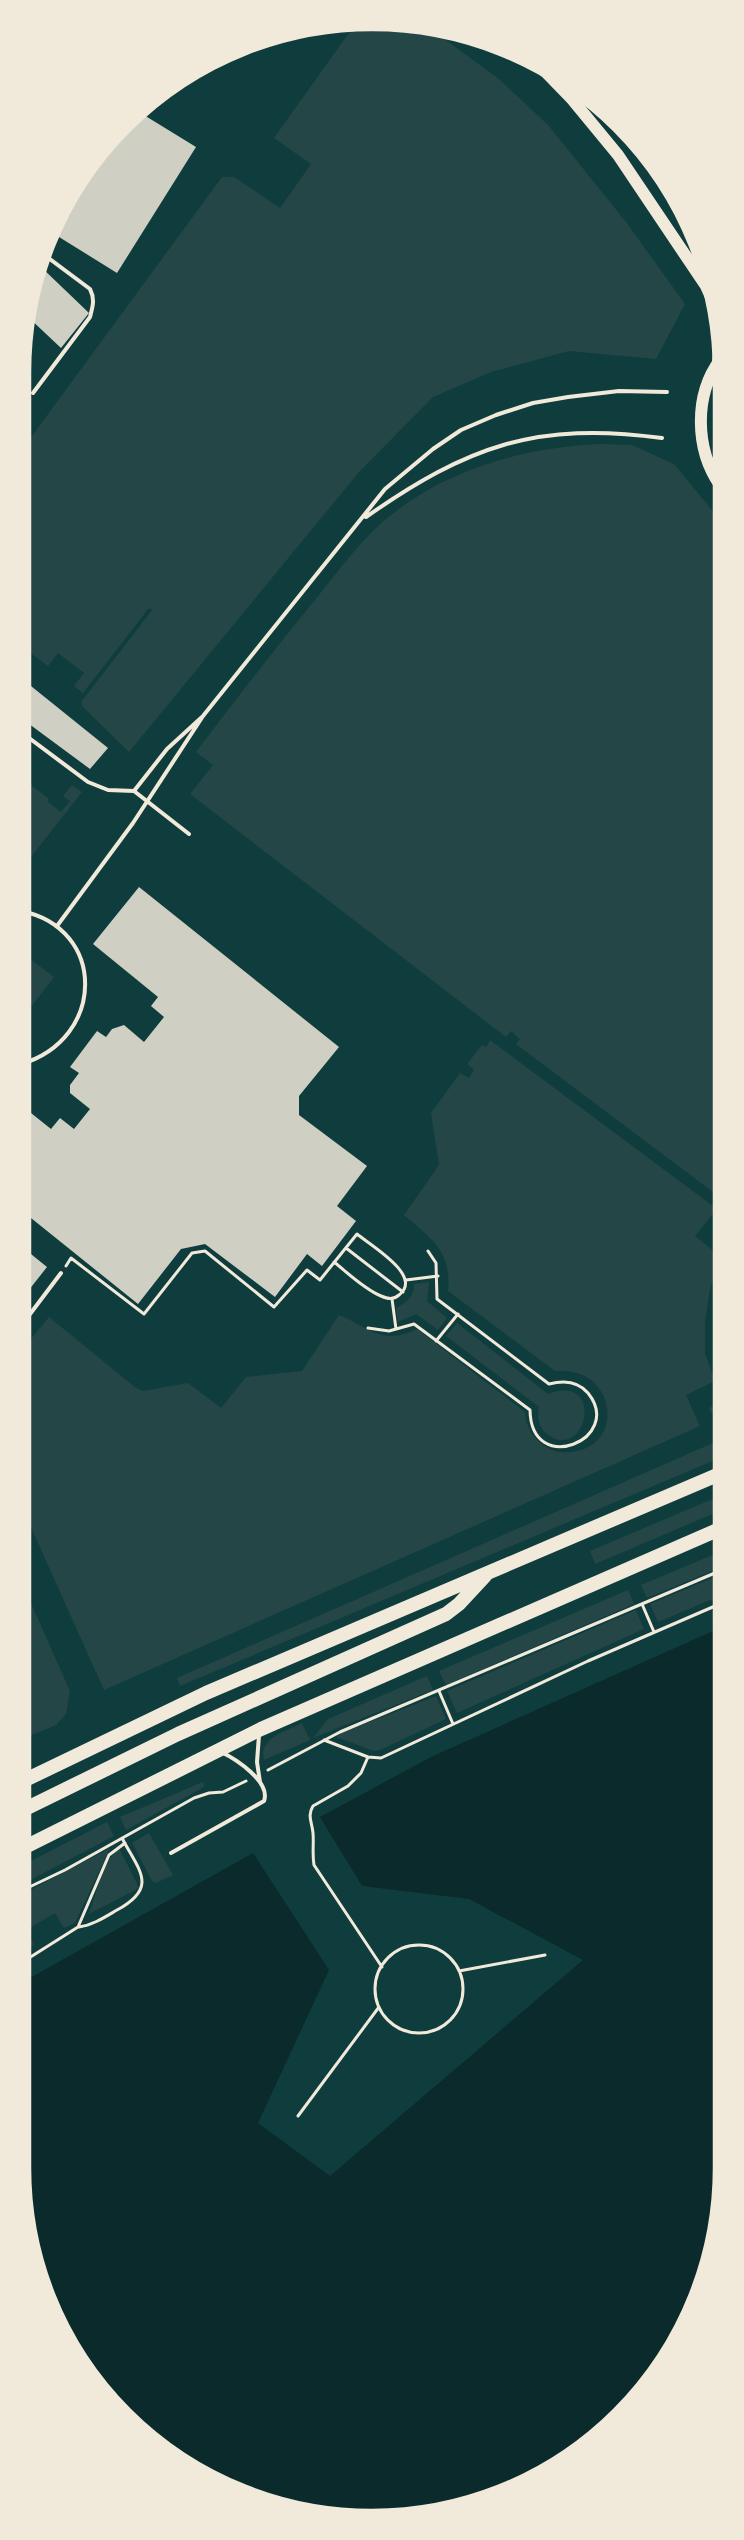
<svg xmlns="http://www.w3.org/2000/svg" width="744" height="2540" viewBox="0 0 744 2540" font-family="Rubik,sans-serif">
	<style>
		.green { fill: #244646 }
		.water { fill: #0a2a2b }
		.building { fill: #cfcfc3 }
		.lines { fill: none; stroke-linecap: round; stroke-linejoin: round }
		.path { stroke: #f1e9da; stroke-width: 3 }
		.service { stroke: #f1e9da; stroke-width: 4 }
		.primary { stroke: #f1e9da; stroke-width: 12 }
		.trunk { stroke: #f1e9da; stroke-width: 14 }
		.rim { fill: none; stroke: #f1e9da; stroke-width: 2.5 }
	</style>
	<rect width="100%" height="100%" fill="#0f3d3e"/>
	<path class="green" d="M372 21 428 27 499 79 548 125 626 222 685 304 656 359 569 351 491 372 433 397 359 472 129 752 82 706V701L152 610 149 608 83 693 74 686 84 673 58 653 48 666 21 646V451L222 177H234L280 208 311 164 274 138 356 23Z
		M602 444 632 445 674 464 720 520 721 1198 516 1044 520 1039 511 1031 506 1037 190 794 213 765 196 752C233 703 271 654 310 606 329 583 347 558 368 536 428 474 518 447 602 444Z
		M21 777 49 799 47 801 61 812 70 801 63 796 72 785 82 792 31 857 21 850Z
		M21 952 54 977 21 1020Z
		M490 1040 717 1209 695 1236 721 1257 710 1289 705 1321V1353L715 1381 686 1395 700 1426 104 1690 21 1505V1351L49 1317 136 1388 143 1391 188 1383 221 1408 246 1377 302 1371 339 1315C370 1328 382 1346 417 1329L525 1412C526 1427 533 1439 546 1447 554 1452 562 1453 572 1452 627 1445 616 1365 555 1371L448 1291C452 1250 431 1239 404 1215L439 1165 431 1113 460 1073 469 1078 474 1070 467 1064 482 1045 486 1047Z
		M429 1282 427 1301 447 1318 438 1330 416 1314 398 1322 396 1308C407 1302 414 1297 414 1284Z
		M457 1323 548 1394C606 1372 587 1464 547 1434 538 1427 537 1417 539 1407L446 1336Z
		M722 1402V1432L709 1408Z
		M722 1439V1457L180 1686 177 1678Z
		M722 1495V1510L595 1564 590 1551Z
		M722 1551V1567L647 1598 641 1585Z
		M722 1574V1595L658 1622 650 1604Z
		M21 1581 70 1691 66 1714 56 1725 21 1739Z
		M628 1590 634 1604 446 1685 439 1671Z
		M636 1610 644 1629 457 1713 447 1691Z
		M427 1676 433 1690 313 1738 328 1719Z
		M436 1696 446 1719 380 1750 374 1751 336 1737 339 1734Z
		M302 1723 310 1740 264 1760C258 1738 286 1731 302 1723Z
		M203 1782 204 1787 126 1830 120 1817Z
		M107 1822 114 1836 21 1885V1866Z
		M149 1833 173 1875 156 1883 152 1881 132 1843Z
		M110 1848 75 1923 64 1928 55 1913 26 1930 34 1945 21 1953V1895Z
		M119 1848 139 1888 89 1914C97 1892 102 1864 119 1848Z"/>
	<path class="water" d="M722 1627 723 2168 716 2236 676 2344 636 2399 585 2446 527 2483 463 2507 349 2518 281 2507 217 2482 159 2446 108 2399 48 2302 28 2236 21 2168V1983L253 1853 329 1970 258 2123 330 2176 583 1960 469 1899 362 1886 320 1817 433 1756Z"/>
	<path class="building" d="M139 112 196 147 117 273 51 232 80 177 124 124Z
		M40 266 89 313 61 348 27 316 28 304Z
		M21 678 108 748 90 769 21 718Z
		M139 887 339 1047 299 1096V1115L367 1166 337 1206 356 1221 322 1266 307 1254 275 1297 205 1244 181 1249 138 1304 21 1210V1105L51 1129 60 1118 74 1129 90 1109 70 1093V1085L79 1073 70 1067 97 1031 106 1037 112 1029 124 1025 144 1042 164 1017 151 1006 158 997 93 944Z
		M21 1246 47 1267 21 1300Z"/>
	<g class="lines">
		<path class="path" d="M346 1248 403 1292
			M66 1266 71 1258 144 1314 192 1253 205 1251 274 1307 307 1270 320 1280 357 1234C370 1245 424 1276 399 1295 393 1300 388 1299 381 1296 364 1289 348 1273 334 1262
			M406 1280 438 1276
			M392 1299 396 1329
			M368 1328 389 1331 414 1324 530 1410C531 1478 625 1439 588 1393 578 1381 564 1380 549 1384L437 1299 436 1263 428 1251
			M436 1341 458 1314
			M642 1604 654 1632
			M439 1691 453 1724
			M324 1740 368 1757 381 1758 588 1661 722 1603
			M368 1757 361 1773 348 1786 313 1806C307 1816 312 1822 313 1833 314 1844 312 1853 314 1865L382 1967
			M268 1770 340 1732 722 1570
			M21 1891 65 1870 194 1798 209 1793 223 1792 246 1781
			M79 1927C93 1925 105 1917 117 1910 159 1887 139 1871 122 1838
			M375 1989a44 44 0 1 1 88 0a44 44 0 1 1-88 0Z
			M21 1963 78 1927 109 1855 125 1843
			M459 1971 545 1955
			M298 2116 379 2007"/>
		<path class="service" d="M33 393 90 317C93 306 95 299 90 289L43 254
			M366 517C468 446 536 421 662 438
			M21 732 88 782 108 790 134 791 189 834
			M134 791 167 749 202 717
			M21 911C107 928 106 1039 21 1064
			M57 926 133 823 203 716 385 489 433 449 461 430 496 415 533 403 568 397 619 391 667 392
			M21 1326 61 1273
			M259 1735 257 1762 260 1782
			M171 1853 264 1801C271 1782 236 1759 221 1752"/>
		<path class="primary" d="M539 65 571 98 618 155 706 286 711 297
			M718 320 720 333
			M720 360C694 395 695 449 720 485
			M718 363 720 334"/>
		<path class="trunk" d="M21 1782 206 1693 722 1473
			M21 1811 178 1734 446 1614 459 1604 485 1576
			M21 1849 261 1729 722 1528"/>
	</g>
	<path d="M0 0H744V2540H0ZM372 30H372A342 342 0 0 1 714 372V2168A342 342 0 0 1 372 2510H372A342 342 0 0 1 30 2168V372A342 342 0 0 1 372 30Z" fill="#f1e9da" fill-rule="evenodd"/>
	<path class="rim" d="M372 30H372A342 342 0 0 1 714 372V2168A342 342 0 0 1 372 2510H372A342 342 0 0 1 30 2168V372A342 342 0 0 1 372 30Z"/>
</svg>
